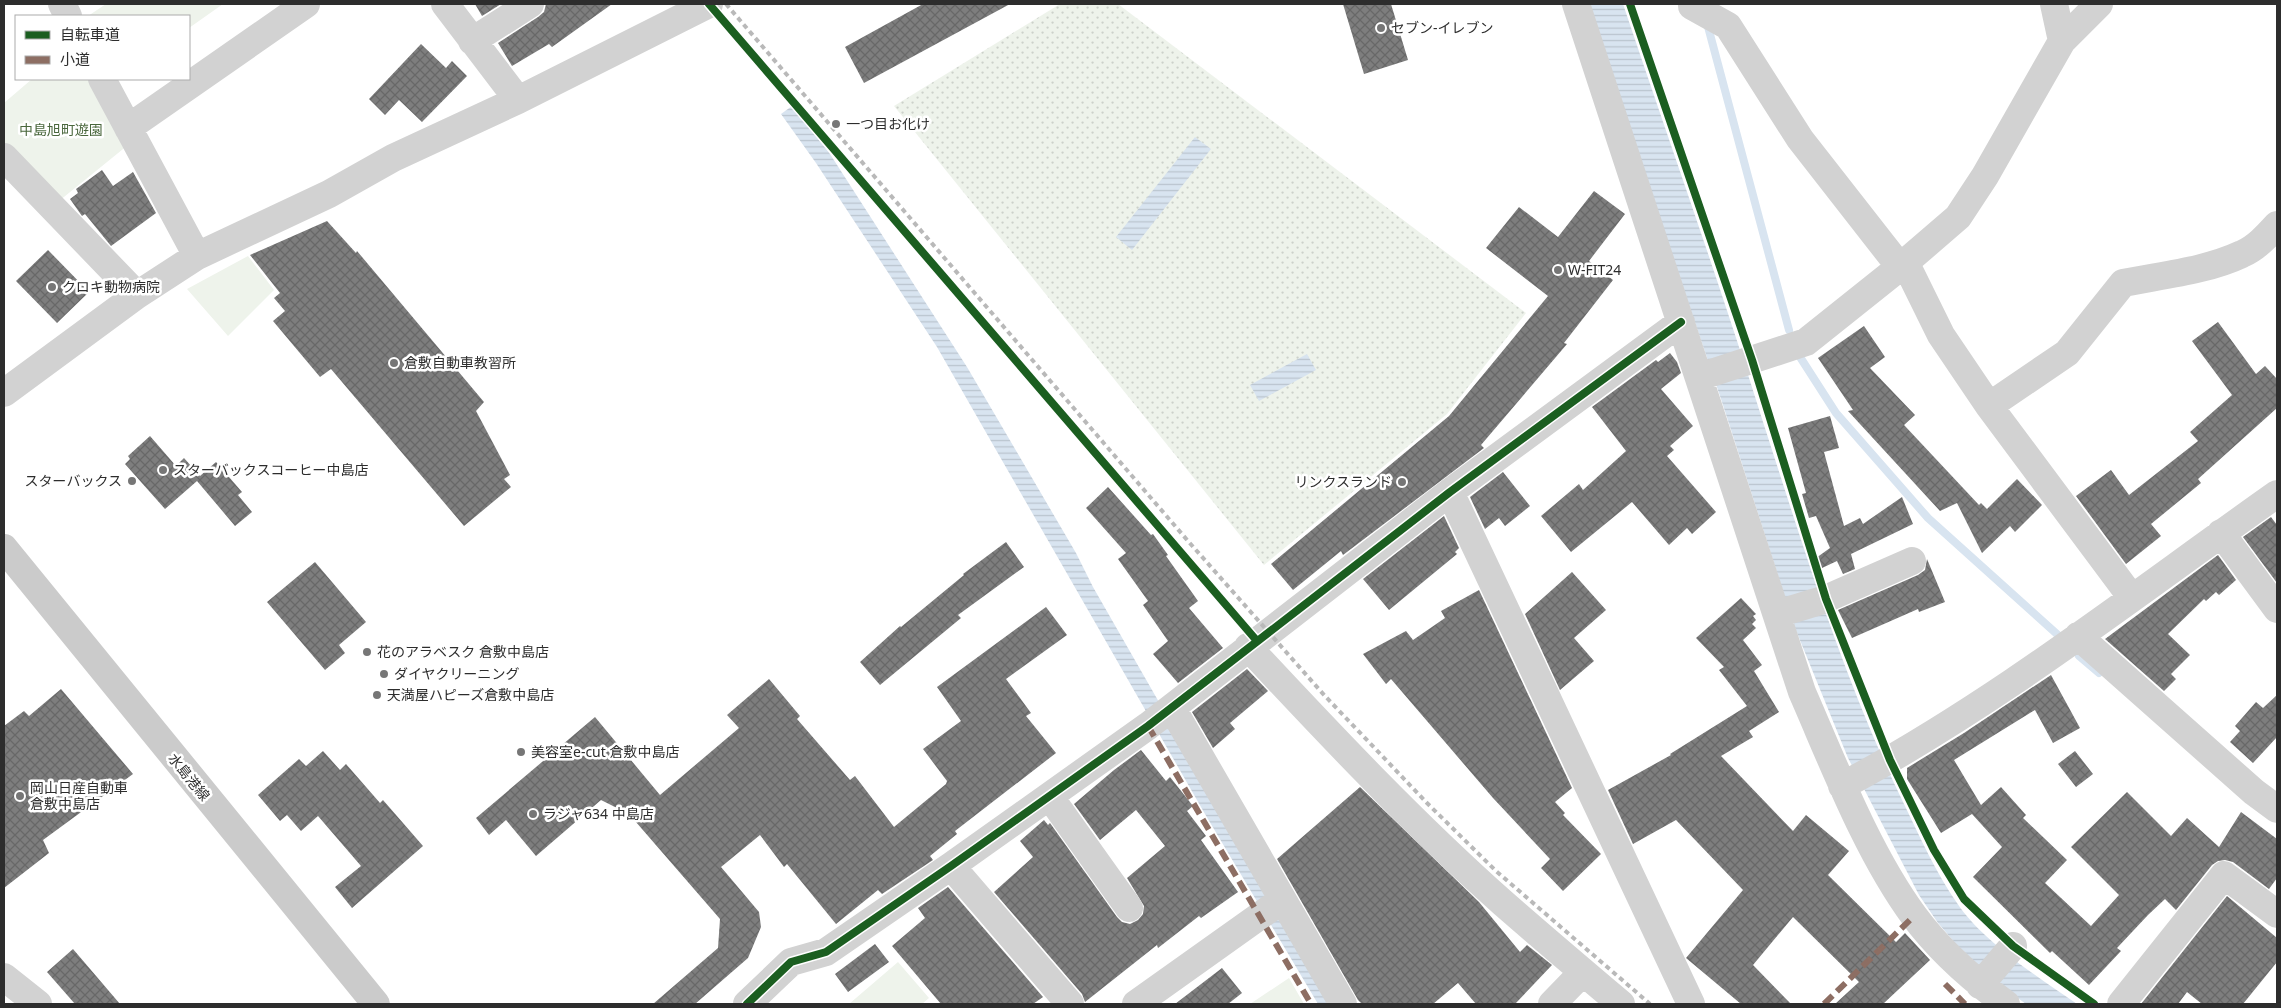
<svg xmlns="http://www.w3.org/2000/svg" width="2281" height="1008" viewBox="0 0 2281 1008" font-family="'Noto Sans','Noto Sans JP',sans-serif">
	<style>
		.grass { fill: url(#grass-dots) }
		.green { fill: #eef3eb }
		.water { fill: url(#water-rules) }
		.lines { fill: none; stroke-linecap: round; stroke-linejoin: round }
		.stream { stroke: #d8e4f0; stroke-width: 8 }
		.building { fill: url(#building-cross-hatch) }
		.street { stroke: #d2d2d2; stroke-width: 28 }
		.secondary { stroke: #cbcbcb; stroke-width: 28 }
		.rail { stroke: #b9b9b9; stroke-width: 4; stroke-dasharray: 5 4; stroke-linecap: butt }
		.quiet { stroke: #8d6e63; stroke-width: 6; stroke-dasharray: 12 6; stroke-linecap: butt }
		.cycleway-casing { stroke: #fff; stroke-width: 11 }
		.cycleway { stroke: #1b5e20; stroke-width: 8 }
		.poi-dot { fill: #767676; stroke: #fff; stroke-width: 2 }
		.labels { text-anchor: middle; stroke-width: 5; stroke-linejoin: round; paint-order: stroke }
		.poi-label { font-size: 14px; fill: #2d2d2d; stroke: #fff; text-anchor: start }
		.park-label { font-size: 14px; fill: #4a673d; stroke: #fff }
		.street-label { font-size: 14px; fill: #2d2d2d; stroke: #fff }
	</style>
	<defs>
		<pattern id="grass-dots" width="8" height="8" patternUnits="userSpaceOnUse" patternTransform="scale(1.25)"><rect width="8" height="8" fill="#eef3eb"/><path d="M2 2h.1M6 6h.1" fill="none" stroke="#ccd1ca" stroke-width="1.8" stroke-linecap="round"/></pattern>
		<pattern id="water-rules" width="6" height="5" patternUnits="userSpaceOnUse" patternTransform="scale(1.25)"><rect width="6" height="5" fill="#d8e4f0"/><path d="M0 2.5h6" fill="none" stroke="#bac4ce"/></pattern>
		<pattern id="building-cross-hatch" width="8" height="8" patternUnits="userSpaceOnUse" patternTransform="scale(1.25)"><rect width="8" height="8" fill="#7e7e7e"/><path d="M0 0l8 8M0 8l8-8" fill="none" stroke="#686868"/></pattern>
	</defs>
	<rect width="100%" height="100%" fill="#fff"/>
	<path class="grass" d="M1060 4H1118L1526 313 1447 414 1264 565 894 106Z"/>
	<path class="green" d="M106 4H223L189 28V16H88Z
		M32 79H91L128 145 59 201 4 143V103Z
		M248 256 274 290 228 336 187 289Z
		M898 962 929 998 922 1004H849Z
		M1289 978 1304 1004H1250Z"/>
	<path class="water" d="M1587 4H1623C1670 144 1720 284 1764 425 1806 555 1844 681 1904 804 1920 837 1936 873 1957 903 1982 941 2039 978 2077 1004H2026L1997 983 1956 944 1938 923 1919 895 1848 758 1795 628 1721 399Z
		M792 106 830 154 967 367 1076 553 1093 587 1332 1004H1318L1205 814 937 347 816 163 781 114Z
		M1195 137 1211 149 1132 250 1116 237Z
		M1307 354 1316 370 1259 401 1250 385Z"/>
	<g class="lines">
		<path class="stream" d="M1707 23 1789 330
			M1800 357 1836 413 1928 518 2058 635
			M2079 656 2099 673"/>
	</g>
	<path class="building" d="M475 4H501L482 16Z
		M546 4H612L552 47 549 44 512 66 498 43 538 17 544 12Z
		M923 4H1010L864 83 845 47Z
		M1343 4H1391L1408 60 1364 74Z
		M421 44 446 68 452 61 467 76 422 122 399 100 385 115 369 99Z
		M102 170 113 186 133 172 156 213 111 246 85 214 82 216 70 199 78 193 76 189Z
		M1594 191 1625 214 1589 261 1613 280 1564 343 1567 344 1481 445 1484 448 1343 555 1341 551 1293 590 1271 564 1449 416 1548 296 1486 248 1519 207 1558 237Z
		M327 221 356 253 357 251 484 402 476 411 510 475 504 479 511 487 464 526 331 369 320 377 273 321 285 311 274 298 280 293 250 255Z
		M48 250 89 292 57 323 16 281Z
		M2218 322 2256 374 2265 366 2277 379V408L2198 479 2201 483 2151 524 2161 536 2126 564 2076 496 2111 470 2129 495 2198 441 2190 432 2232 395 2192 341Z
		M1864 326 1885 357 1870 368 1915 415 1904 425 1979 505 1981 503 1987 509 2017 479 2042 505 2015 532 2010 526 1982 553 1957 503 1940 511 1848 411 1853 410 1818 358Z
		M1670 353 1677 362 1681 373 1661 389 1693 426 1670 446 1674 450 1667 456 1716 512 1692 534 1687 528 1669 545 1632 502 1571 552 1541 516 1579 484 1583 490 1626 451 1592 407 1656 360 1658 362Z
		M1830 416 1839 448 1824 452 1844 526 1860 518 1863 524 1902 497 1913 524 1851 554 1855 569 1843 574 1837 561 1822 568 1816 558 1830 548 1816 516 1809 518 1802 494 1806 493 1788 428Z
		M150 436 176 466 184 458 200 476 216 462 242 492 238 495 252 512 235 526 197 481 165 509 125 464 130 459 128 456Z
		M1503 472 1530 506 1505 526 1499 518 1485 529 1470 497Z
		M1108 487 1151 535 1153 534 1168 555 1166 556 1198 601 1189 608 1223 648 1178 683 1153 654 1168 641 1143 605 1148 601 1118 559 1126 553 1086 508Z
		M1444 516 1459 548 1455 552 1457 554 1389 610 1363 579Z
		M2271 517 2277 525V583L2243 537Z
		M1006 542 1024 567 958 615 961 618 880 685 860 662 900 626 901 627 964 575 963 574Z
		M2218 555 2236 580 2219 595 2216 592 2206 601 2204 599 2168 634 2190 655 2171 674 2176 679 2164 691 2105 639Z
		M1927 559 1945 602 1919 612 1918 609 1852 638 1838 610 1918 575 1925 570Z
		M315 562 366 622 339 645 345 653 325 670 267 602Z
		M1572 572 1606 610 1574 638 1594 661 1560 690 1525 614Z
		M1479 590 1572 788 1555 802 1565 813 1563 815 1601 854 1563 891 1541 868 1550 859 1493 798 1391 679 1386 684 1363 654 1406 631 1413 640 1445 618 1441 611Z
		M1741 598 1756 614 1753 616 1756 620 1752 624 1756 628 1743 640 1762 665 1754 671 1779 712 1749 731 1753 737 1721 756 1793 831 1806 815 1849 851 1828 875 1896 942 1905 933 1930 960 1883 1004H1835L1859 982 1793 917 1753 965 1791 1004H1741L1686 958 1743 890 1676 820 1633 844 1608 790 1671 755 1670 754 1747 706 1719 670 1724 667 1696 638Z
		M1046 607 1067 635 1006 679 1031 713 1026 716 1056 753 955 831 957 834 930 856 933 860 882 894 878 890 836 924 787 864 784 867 760 835 721 867 759 912 761 927 748 958 695 1004H653L718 948 720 919 629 814 601 800 536 856 506 820 489 835 476 818 595 717 660 795 739 728 727 715 769 679 800 716 797 719 850 780 855 776 894 827 946 784 947 781 923 749 961 721 937 687Z
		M1247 669 1268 691 1230 723 1235 729 1213 748 1192 712Z
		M2051 675 2080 728 2053 743 2035 710 1954 760 1981 805 2001 787 2026 815 2023 818 2067 860 2045 883 2091 926 2119 895 2071 847 2127 792 2171 836 2187 818 2219 847 2241 812 2277 839V878L2269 889 2233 862 2225 860 2218 861 2212 865 2176 910 2165 899 2148 915 2117 948 2121 951 2089 985 2052 951 2050 953 1973 877 2002 847 1972 814 1941 833 1907 779V768L1964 733Z
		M61 689 133 774 43 840 49 853 4 888V726L24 711 29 716Z
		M2277 695V737L2253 763 2230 742 2240 731 2235 726 2256 702 2263 708Z
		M1141 750 1166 781 1170 777 1193 806 1187 811 1206 836 1201 840 1238 892 1201 918 1199 916 1158 948 1157 945 1085 1002 1082 994 994 892 1033 857 1020 841 1044 820 1048 825 1050 823 1117 917 1122 922 1130 924 1138 920 1143 914 1144 906 1127 878 1165 846 1136 810 1100 840 1074 804 1114 770Z
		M323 751 340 770 346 764 380 803 383 800 423 846 352 908 335 887 361 866 318 816 301 831 287 815 280 821 258 795 299 759 306 766Z
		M2075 751 2093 774 2076 787 2058 764Z
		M1360 787 1479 902 1520 952 1527 945 1552 965 1515 1004H1476L1458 983 1433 1004H1362L1358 1000 1277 859Z
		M948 887 1043 997 1033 1004H941L892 946 925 918 918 908Z
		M2227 896 2277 938V962L2243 1004H2202L2187 992 2178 1004H2141Z
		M875 944 889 962 848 992 835 974Z
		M73 949 120 1004H75L47 972Z
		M1222 968 1242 993 1228 1004H1175Z"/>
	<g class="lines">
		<path class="street" d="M62 4 68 16
			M445 4 518 100
			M1576 4 1802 692C1834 765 1867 852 1914 916 1939 950 1972 979 2006 1004
			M1692 4V6L1728 26 1800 139 1900 267
			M2054 4 2062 41
			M472 41 530 4
			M102 79 197 256
			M128 128 306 4
			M4 157 137 295
			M1905 262 1941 335 1989 406 2132 598
			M1699 377 1806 342 1900 267 1958 217 1985 176 2062 41 2099 4
			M4 393 137 295 197 256 329 194 393 158 518 100 709 4
			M1989 406 2067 353 2123 283C2162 275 2206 271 2242 254 2256 248 2267 236 2277 225
			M1450 492 1691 1004
			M2221 533 2277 609
			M1777 614 1823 600 1912 561
			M2078 636 2254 792 2277 809
			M1248 647C1330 735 1413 823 1503 903 1542 937 1582 971 1621 1004
			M1172 708 1343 1004
			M1842 786C1996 704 2135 594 2277 494
			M1050 797 1129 908
			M951 866 1070 1004
			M4 977 38 1004
			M1980 985 2013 946
			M747 1004 791 962 826 952 951 866 1148 726 1450 492 1681 322
			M1136 1004 1282 900
			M1552 1004 1583 972
			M2121 1004 2224 875 2277 914"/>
		<path class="secondary" d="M4 548 376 1004"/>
		<path class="rail" d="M726 4 1188 541 1325 696 1427 803 1496 871 1650 1004"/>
		<path class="quiet" d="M1148 726 1311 1004
			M1945 984 1965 1004
			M1824 1004 1914 916"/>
		<defs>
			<path id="cycleway" d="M709 4 1257 641
				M1630 4 1752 360 1826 599 1890 760 1934 850 1964 899 2013 946 2094 1004
				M747 1004 791 962 826 952 951 866 1148 726 1450 492 1681 322"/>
		</defs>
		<use href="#cycleway" class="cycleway-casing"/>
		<use href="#cycleway" class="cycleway"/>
	</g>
	<g class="poi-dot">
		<circle cx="1381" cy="28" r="5"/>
		<circle cx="836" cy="124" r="5"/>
		<circle cx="1558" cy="270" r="5"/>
		<circle cx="52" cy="287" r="5"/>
		<circle cx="394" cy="363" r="5"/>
		<circle cx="163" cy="470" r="5"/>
		<circle cx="132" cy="481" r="5"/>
		<circle cx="1402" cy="482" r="5"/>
		<circle cx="367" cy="652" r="5"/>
		<circle cx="384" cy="674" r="5"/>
		<circle cx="377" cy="695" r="5"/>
		<circle cx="521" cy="752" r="5"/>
		<circle cx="20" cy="796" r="5"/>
		<circle cx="533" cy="814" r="5"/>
	</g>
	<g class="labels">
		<g class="poi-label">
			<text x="1391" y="33">セブン-イレブン</text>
			<text x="846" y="129">一つ目お化け</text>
			<text x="1568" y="275">W-FIT24</text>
			<text x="62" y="292">クロキ動物病院</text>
			<text x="404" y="368">倉敷自動車教習所</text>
			<text x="173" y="475">スターバックスコーヒー中島店</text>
			<text x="122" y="486" text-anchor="end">スターバックス</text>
			<text x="1392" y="487" text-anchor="end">リンクスランド</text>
			<text x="377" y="657">花のアラベスク 倉敷中島店</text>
			<text x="394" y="679">ダイヤクリーニング</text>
			<text x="387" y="700">天満屋ハピーズ倉敷中島店</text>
			<text x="531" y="757">美容室e-cut 倉敷中島店</text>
			<text x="30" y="793">岡山日産自動車<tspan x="30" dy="16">倉敷中島店</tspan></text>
			<text x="543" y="819">ラジャ634 中島店</text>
		</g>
		<g class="park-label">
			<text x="61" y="135">中島旭町遊園</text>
		</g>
		<g class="street-label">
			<text transform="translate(189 777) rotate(51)" y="5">水島港線</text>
		</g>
	</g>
	<rect width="2281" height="1008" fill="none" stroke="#2d2d2d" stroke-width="10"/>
	<rect x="15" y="15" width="175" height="65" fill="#ffffff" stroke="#ababab"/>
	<rect x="25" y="31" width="25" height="8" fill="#1b5e20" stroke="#ababab"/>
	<text x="60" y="40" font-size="15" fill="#2d2d2d">自転車道</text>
	<rect x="25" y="56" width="25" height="8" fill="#8d6e63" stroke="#ababab"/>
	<text x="60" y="65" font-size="15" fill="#2d2d2d">小道</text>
</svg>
